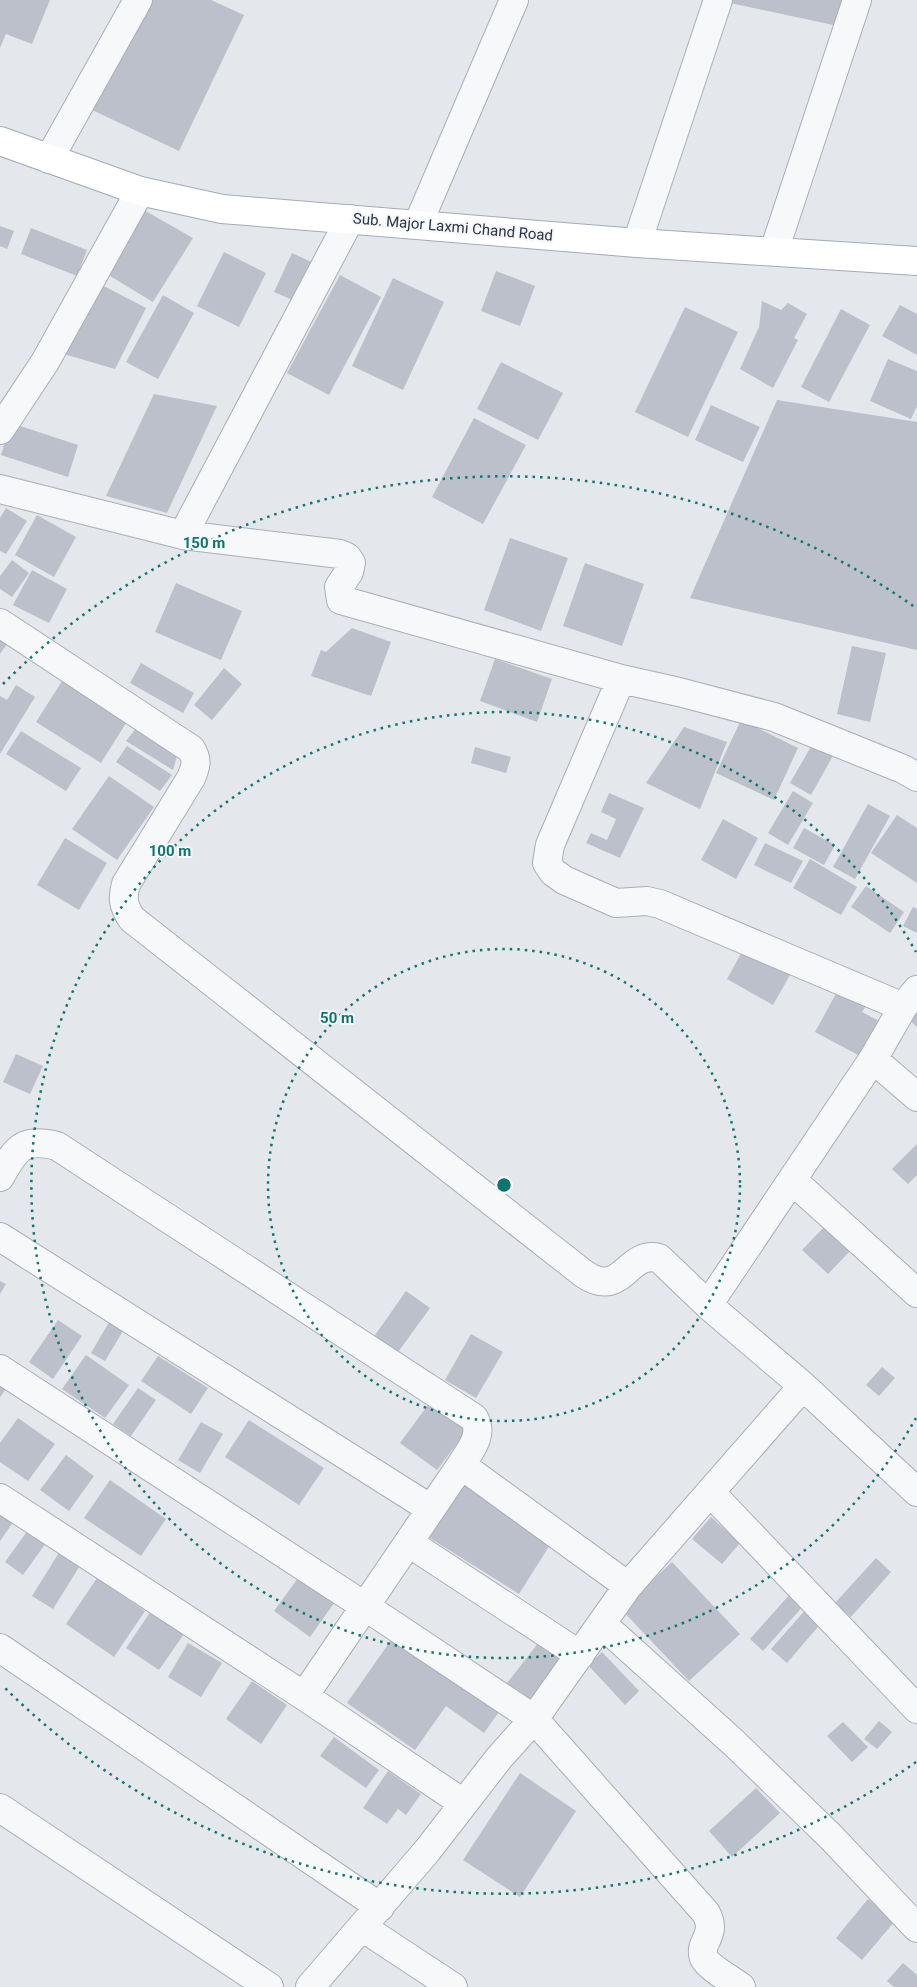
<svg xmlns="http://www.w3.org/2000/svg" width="917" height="1987" viewBox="0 0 917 1987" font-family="Roboto,sans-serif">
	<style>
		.building { fill: #bbc0ca }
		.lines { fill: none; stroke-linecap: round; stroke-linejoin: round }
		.street-casing { stroke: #a9aeb7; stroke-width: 30 }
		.primary-casing { stroke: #a3abb8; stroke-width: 30 }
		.street { stroke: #f7f8fa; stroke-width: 28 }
		.primary { stroke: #fff; stroke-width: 28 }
		.ring { fill: none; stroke: #0f766e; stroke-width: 2.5; stroke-dasharray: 2.5 5 }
		.labels { text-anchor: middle; stroke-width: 4; stroke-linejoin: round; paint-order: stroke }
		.street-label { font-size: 15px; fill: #2b3445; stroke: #f4f6f9 }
		.centre { fill: #0f766e; stroke: #f4f6f9; stroke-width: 2.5 }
		.ring-label { font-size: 15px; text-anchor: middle; font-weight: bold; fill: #0f766e; stroke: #f4f6f9; stroke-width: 4; stroke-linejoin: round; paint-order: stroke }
	</style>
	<rect width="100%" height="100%" fill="#e4e7ec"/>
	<path class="building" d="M0 0H50L32 44 6 34 0 48Z
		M142 0H211L244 15 179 151 90 109Z
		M731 0H843L838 26 730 3Z
		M142 209 193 238 153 302 105 273Z
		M0 226 14 231 7 249 0 246Z
		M31 228 87 250 77 276 21 254Z
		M224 252 266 273 239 327 197 306Z
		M292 253 322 267 304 305 274 292Z
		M496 271 535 286 520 326 481 311Z
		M340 275 381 297 329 395 287 373Z
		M393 278 444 302 403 390 352 366Z
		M98 283 146 308 115 369 57 352Z
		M163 295 194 313 158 379 126 362Z
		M762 301 781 310 788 303 807 314 794 338 798 340 773 388 740 369 759 327Z
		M900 305 917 314V355L882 336Z
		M685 307 738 332 688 437 635 412Z
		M841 309 870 325 829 402 801 387Z
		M888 359 917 371V406L911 419 870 401Z
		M501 362 563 393 538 440 477 409Z
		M154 394 217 406 167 513 106 496Z
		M777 400 917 422V650L690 598Z
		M711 405 760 427 743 462 695 440Z
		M474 418 526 445 483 524 432 497Z
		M11 423 78 445 68 477 1 455Z
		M6 508 27 521 6 554 0 551V518Z
		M37 515 76 537 54 577 15 555Z
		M510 538 568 558 541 631 484 610Z
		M12 560 29 573 12 597 0 589V576Z
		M585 563 644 584 622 646 563 626Z
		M32 570 67 589 49 623 13 605Z
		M176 583 242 611 221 660 155 632Z
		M352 628 391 642 371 696 311 676 321 650 326 652Z
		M0 632 10 640 0 654Z
		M852 646 886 653 870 722 837 714Z
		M495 659 552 679 537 722 480 701Z
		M141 663 194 693 183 713 130 683Z
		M224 668 242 684 212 720 194 705Z
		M66 675 131 715 101 763 36 722Z
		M16 685 35 697 0 754V696L7 700Z
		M741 720 798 748 774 800 716 773Z
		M137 727 178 753 173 770 126 741Z
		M684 727 727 742 700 809 646 783Z
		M21 731 81 768 66 791 6 754Z
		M813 743 834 754 811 795 790 783Z
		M127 746 172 775 160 791 116 762Z
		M475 747 511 757 506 773 471 763Z
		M109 776 154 807 117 860 72 829Z
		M793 791 813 803 788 845 768 833Z
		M609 793 644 808 620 858 586 843 591 833 607 840 616 819 601 812Z
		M868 804 890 816 855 879 833 867Z
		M897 815 917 828V883L871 853Z
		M723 819 758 838 736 879 701 860Z
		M804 828 835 845 824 865 793 848Z
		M65 838 107 863 79 910 37 885Z
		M765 843 803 861 791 883 754 865Z
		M810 859 857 887 841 915 793 888Z
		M866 886 904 912 890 933 851 907Z
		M913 907 917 909V933L903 926Z
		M744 948 790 975 773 1005 727 979Z
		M838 990 866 1006 862 1012 879 1021 860 1056 815 1032Z
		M917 996V1027L902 1013Z
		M16 1054 43 1066 30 1094 3 1082Z
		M917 1144V1175L908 1184 892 1169Z
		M826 1225 852 1249 828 1274 802 1250Z
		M0 1281 6 1284 0 1294Z
		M406 1291 430 1308 396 1355 373 1338Z
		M112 1317 126 1326 105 1361 91 1353Z
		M58 1320 82 1336 53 1379 29 1362Z
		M471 1334 503 1352 476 1398 445 1380Z
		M86 1355 129 1385 105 1418 62 1389Z
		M158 1356 208 1388 191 1414 141 1381Z
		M882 1367 895 1378 879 1396 866 1385Z
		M0 1382 7 1388 0 1397Z
		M138 1388 156 1400 131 1436 113 1424Z
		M430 1402 467 1430 437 1470 400 1443Z
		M18 1418 55 1444 28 1481 0 1462V1443Z
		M249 1420 324 1468 299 1505 225 1457Z
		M201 1422 223 1434 200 1473 178 1460Z
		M66 1455 94 1476 69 1511 40 1490Z
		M110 1480 166 1519 141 1556 84 1518Z
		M458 1481 553 1540 519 1594 425 1535Z
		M0 1507 16 1518 0 1541Z
		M711 1517 740 1543 722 1564 692 1539Z
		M28 1530 46 1543 23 1575 5 1562Z
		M60 1551 81 1564 53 1609 32 1596Z
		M876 1558 891 1572 851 1617 835 1603Z
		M672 1562 740 1634 689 1681 621 1609Z
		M301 1574 337 1599 310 1637 274 1611Z
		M97 1578 145 1611 114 1657 66 1624Z
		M792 1592 805 1604 763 1651 750 1639Z
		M807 1608 823 1621 787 1663 771 1649Z
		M151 1611 184 1634 159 1670 126 1648Z
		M396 1633 501 1709 484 1733 446 1706 415 1750 347 1703Z
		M543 1637 570 1656 530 1707 504 1687Z
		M188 1643 222 1663 201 1697 168 1677Z
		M602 1652 639 1691 625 1705 588 1665Z
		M252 1681 287 1705 261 1744 226 1719Z
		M879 1721 892 1732 877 1749 864 1739Z
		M843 1722 868 1747 852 1762 827 1736Z
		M334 1737 379 1770 366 1788 320 1756Z
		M388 1771 421 1794 406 1815 398 1809 387 1824 363 1808Z
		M520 1773 576 1811 520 1897 463 1860Z
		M756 1788 780 1813 732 1857 709 1831Z
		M868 1899 895 1921 862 1960 836 1938Z
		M903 1963 917 1975V1987H894L887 1981Z"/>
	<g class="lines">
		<defs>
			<path id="street" d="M49 159 138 0
				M350 219 183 535 340 554 347 557 351 563 349 572 339 587 341 600 621 679 679 692 774 717 903 769 917 777
				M418 224 514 0
				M637 243 718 0
				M774 251 857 0
				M0 430 45 362 140 191
				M0 489 183 535
				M0 623 191 749C198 760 196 766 191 778L126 884C122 898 123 906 132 919L584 1274C623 1300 626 1250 659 1258L708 1305
				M621 679 550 845 547 863 553 872 564 880 616 903 647 901 660 904 903 1007
				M917 990 903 1007 873 1059 708 1305 803 1386 917 1492
				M873 1059 917 1097
				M0 1177C16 1149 22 1137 57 1146L474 1418C484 1435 470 1450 461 1465L304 1696
				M792 1180 917 1293
				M0 1237 431 1509
				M0 1369 366 1607 534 1719 706 1913C718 1936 698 1941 704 1958 709 1968 732 1980 741 1987
				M461 1465 628 1586
				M711 1493 917 1709
				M0 1498 304 1696 463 1803
				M409 1543 580 1655
				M602 1624 734 1743 831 1837 917 1928
				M0 1648 380 1907
				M0 1808 269 1987
				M362 1927 453 1987
				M310 1987 427 1851 499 1758 534 1719 628 1586 803 1386"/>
			<path id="primary" d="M0 141 140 191 222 209 637 243 917 261"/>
		</defs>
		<use href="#street" class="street-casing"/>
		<use href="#primary" class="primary-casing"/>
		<use href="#street" class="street"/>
		<use href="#primary" class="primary"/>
	</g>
	<g class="ring">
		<circle cx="504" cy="1185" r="236"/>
		<path d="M916 1418A473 473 0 1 1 916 952"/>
		<path d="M916 1762A709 709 0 0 1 3 1686M3 684A709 709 0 0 1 916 608"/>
	</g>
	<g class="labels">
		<g class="street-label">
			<text transform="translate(453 227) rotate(5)" y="5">Sub. Major Laxmi Chand Road</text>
		</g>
	</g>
	<circle cx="504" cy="1185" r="8" class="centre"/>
	<g class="ring-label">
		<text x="204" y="548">150 m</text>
		<text x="170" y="856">100 m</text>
		<text x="337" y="1023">50 m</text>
	</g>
</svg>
